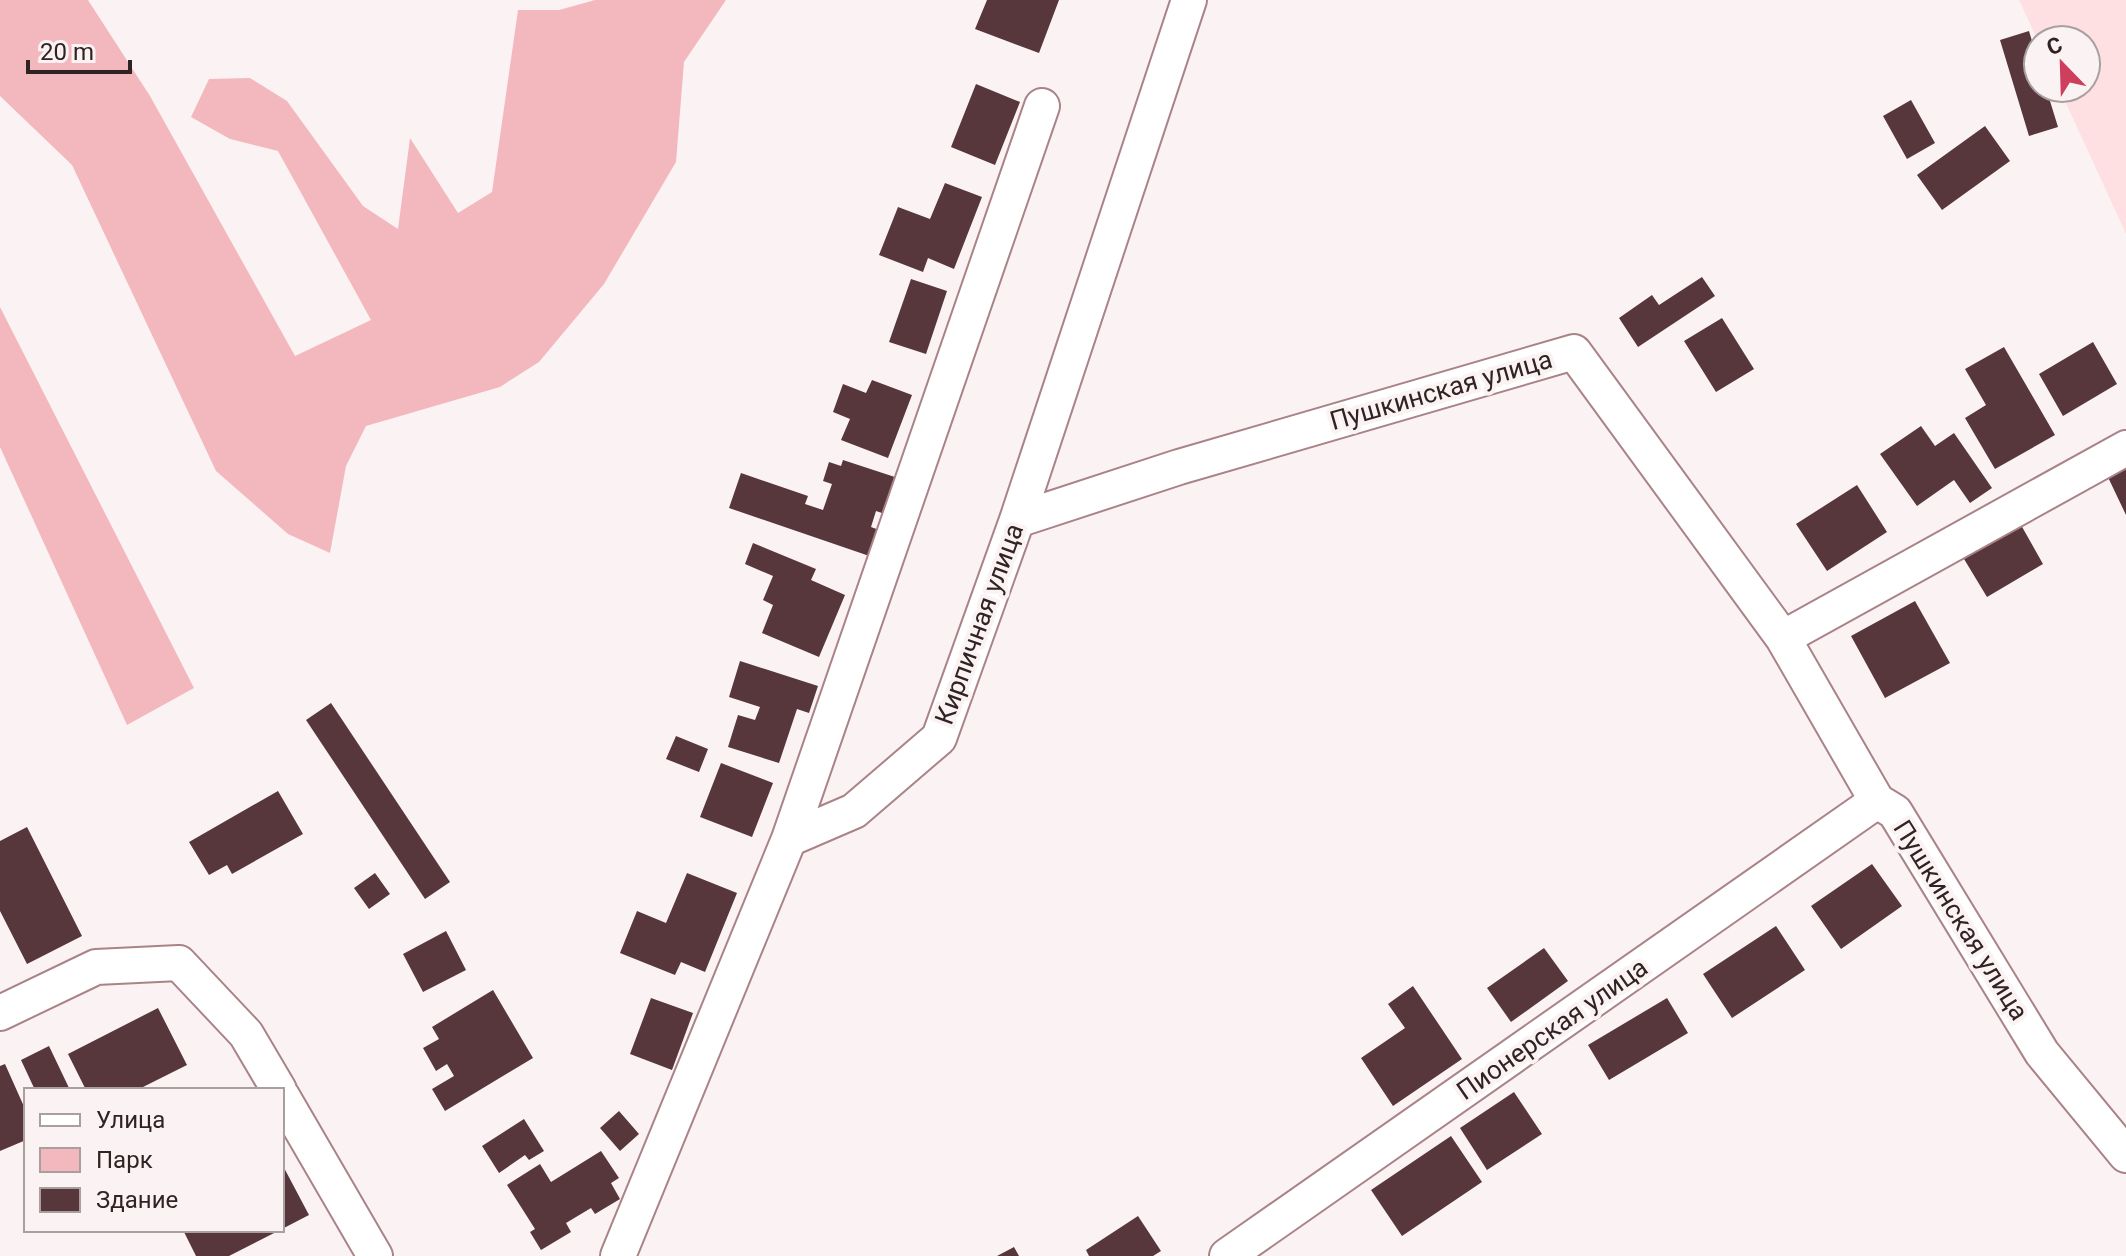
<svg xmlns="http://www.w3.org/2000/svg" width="2126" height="1256" viewBox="0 0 2126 1256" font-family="Roboto,sans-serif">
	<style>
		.built { fill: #fee0e2 }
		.green { fill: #f3b8be }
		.building { fill: #57373b }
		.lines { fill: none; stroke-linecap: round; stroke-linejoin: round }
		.minor-casing { stroke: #a98387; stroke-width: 38 }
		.minor { stroke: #fff; stroke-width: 34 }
		.labels { text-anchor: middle; stroke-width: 8; stroke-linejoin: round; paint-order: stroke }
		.street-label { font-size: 26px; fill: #312223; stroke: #fbf3f3 }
	</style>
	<rect width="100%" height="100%" fill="#fbf3f3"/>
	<path class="built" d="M2019 0H2126V234L2059 88H2086V40L2038 41Z"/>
	<path class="green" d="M0 0H88L150 96 295 356 371 320 278 151 230 139 191 117 209 79 250 78 287 101 363 206 398 229 410 138 458 213 492 192 518 10H559L595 0H726L684 62 676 162 604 284 539 362 500 387 366 426 346 466 330 553 288 534 216 471 72 165 0 96Z
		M0 307 194 688 127 725 0 447Z"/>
	<path class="building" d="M987 0H1059L1039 53 975 29Z
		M2029 31 2038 61V88H2046L2058 127 2029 136 2000 40Z
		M976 84 1020 102 995 165 951 147Z
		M1911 100 1935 143 1907 159 1883 116Z
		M1985 126 2010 161 1942 210 1917 175Z
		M945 183 982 197 954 269 928 258 923 272 879 255 898 207 930 219Z
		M1702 277 1715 296 1638 347 1619 318 1652 295 1659 305Z
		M911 279 947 291 926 354 889 342Z
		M1722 318 1754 369 1716 392 1684 341Z
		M2093 342 2117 384 2063 416 2039 374Z
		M2004 347 2055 435 1995 469 1965 418 1986 405 1965 369Z
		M872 380 912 395 888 458 841 440 850 419 833 412 843 384 866 393Z
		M1921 426 1935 446 1954 433 1992 488 1970 503 1954 480 1917 506 1880 454Z
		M843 460 907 481 894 517 876 511 871 527 890 534 881 560 729 508 741 473 808 496 805 504 823 510 832 484 823 481 829 462 841 466Z
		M2126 464V515L2106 473Z
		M1857 485 1887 532 1827 571 1796 524Z
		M2021 525 2043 564 1987 597 1964 559Z
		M753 543 816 569 811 580 845 595 819 657 762 633 773 605 763 600 773 576 745 564Z
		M1915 601 1950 663 1885 698 1851 636Z
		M740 661 818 686 809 713 797 709 779 763 728 747 738 715 755 720 760 707 729 697Z
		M331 703 450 882 425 899 306 720Z
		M676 736 708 749 699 772 666 759Z
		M721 763 773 783 752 837 700 817Z
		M278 791 303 834 232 874 227 865 209 875 189 842Z
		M27 827 82 936 27 964 0 911V841Z
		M1872 864 1902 906 1841 949 1811 906Z
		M375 873 390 894 369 909 354 888Z
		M687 873 737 893 705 972 681 962 675 975 620 953 637 911 666 923Z
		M1776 926 1805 970 1732 1018 1703 974Z
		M446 931 466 970 423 992 403 954Z
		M1544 948 1568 981 1511 1022 1487 988Z
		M1413 986 1462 1059 1393 1106 1361 1058 1405 1028 1388 1004Z
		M493 990 533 1058 445 1111 432 1089 454 1076 447 1064 436 1071 423 1048 439 1039 432 1027Z
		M651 998 693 1013 672 1070 630 1054Z
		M1667 998 1688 1033 1609 1080 1588 1045Z
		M158 1008 187 1065 137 1090H86L68 1054Z
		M49 1046 70 1090H35L21 1060Z
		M5 1064 26 1111V1140L0 1151V1066Z
		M1514 1092 1542 1134 1487 1170 1460 1128Z
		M619 1111 639 1134 620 1151 600 1128Z
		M524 1119 544 1151 529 1160 525 1155 499 1173 482 1146Z
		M1451 1136 1482 1182 1402 1236 1371 1190Z
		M601 1151 619 1178 611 1183 620 1199 595 1214 591 1208 566 1223 571 1232 541 1250 530 1232 535 1229 507 1185 540 1164 551 1182Z
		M282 1164 309 1215 282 1229Z
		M1138 1216 1161 1251 1153 1256H1089L1086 1250Z
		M183 1230H280L229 1256H196Z
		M1014 1247 1019 1256H997Z"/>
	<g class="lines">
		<defs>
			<path id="minor" d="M1017 520 1179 467 1574 352 1783 638 1877 801 1895 812 2042 1053 2126 1155
				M1783 638 2126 448
				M789 839 1042 106
				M0 1013 96 967 179 963 246 1034 279 1090
				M282 1096 375 1256
				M618 1256 789 839 854 811 939 738 1017 520 1189 0
				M1227 1256 1877 801"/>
		</defs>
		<use href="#minor" class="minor-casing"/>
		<use href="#minor" class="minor"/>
	</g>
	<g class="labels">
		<g class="street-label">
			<text transform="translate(1441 390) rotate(-16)" y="9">Пушкинская улица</text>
			<text transform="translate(979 624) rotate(-70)" y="9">Кирпичная улица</text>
			<text transform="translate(1961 920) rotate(58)" y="9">Пушкинская улица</text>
			<text transform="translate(1552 1029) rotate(-35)" y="9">Пионерская улица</text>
		</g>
	</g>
	<rect x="24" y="1088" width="260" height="144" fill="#fbf3f3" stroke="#aa9fa0" stroke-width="2"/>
	<rect x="40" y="1114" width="40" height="12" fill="#ffffff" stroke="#aa9fa0" stroke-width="2"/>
	<text x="96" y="1128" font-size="24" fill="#312223">Улица</text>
	<rect x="40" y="1148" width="40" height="24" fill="#f3b8be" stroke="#aa9fa0" stroke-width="2"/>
	<text x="96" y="1168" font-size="24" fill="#312223">Парк</text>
	<rect x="40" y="1188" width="40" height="24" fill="#57373b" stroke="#aa9fa0" stroke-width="2"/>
	<text x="96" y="1208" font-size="24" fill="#312223">Здание</text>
	<g transform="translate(2062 64) rotate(337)"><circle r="38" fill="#fbf3f3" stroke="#aa9fa0" stroke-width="2"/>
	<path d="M0-6L14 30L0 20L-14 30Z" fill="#ce3f5e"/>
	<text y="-12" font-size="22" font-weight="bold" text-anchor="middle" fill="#312223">С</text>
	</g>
	<path d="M28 60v12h102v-12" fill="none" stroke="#312223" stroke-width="4"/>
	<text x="40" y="60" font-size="24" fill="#312223" stroke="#fbf3f3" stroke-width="6" paint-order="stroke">20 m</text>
</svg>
